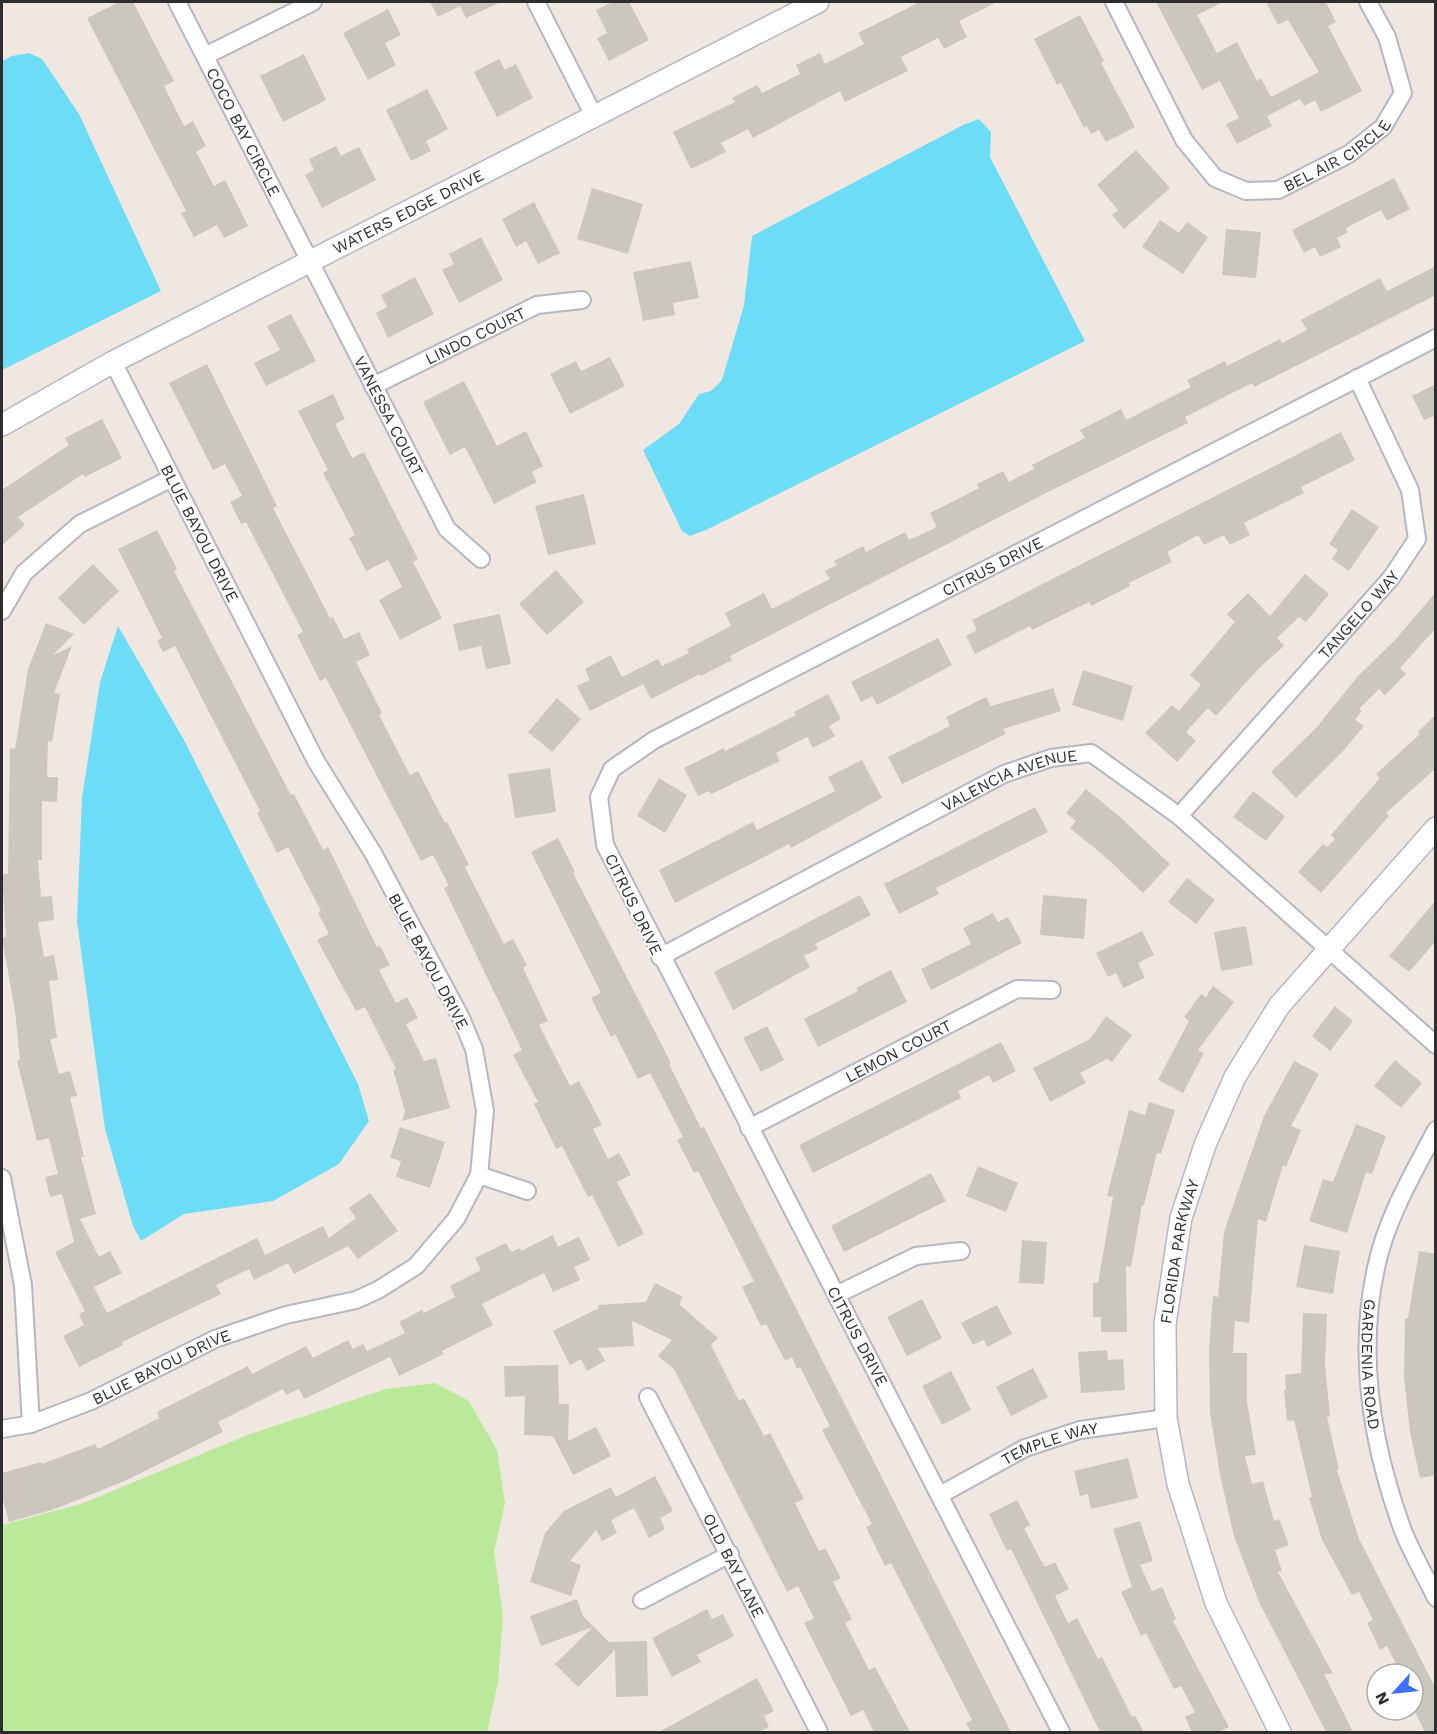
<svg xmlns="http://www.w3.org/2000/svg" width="1437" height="1734" viewBox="0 0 1437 1734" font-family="'Work Sans',sans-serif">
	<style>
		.green { fill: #bae999 }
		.water { fill: #6ddcf7 }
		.building { fill: #cbc6be }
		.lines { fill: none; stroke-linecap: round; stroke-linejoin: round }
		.minor-casing { stroke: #b4b7c2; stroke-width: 20 }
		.tertiary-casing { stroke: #b4b7c2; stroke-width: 24 }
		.minor { stroke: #fff; stroke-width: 16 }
		.tertiary { stroke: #fff; stroke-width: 21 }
		.labels { text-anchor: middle; stroke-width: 4.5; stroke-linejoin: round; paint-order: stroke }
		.street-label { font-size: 16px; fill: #2e2e2e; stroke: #fff }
	</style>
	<rect width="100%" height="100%" fill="#f0e8e0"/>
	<path class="green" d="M435 1383 469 1401 497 1450 505 1503 494 1552 503 1616 498 1682 487 1732H2V1525L81 1504 250 1434 386 1389Z"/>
	<path class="water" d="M29 53 42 59 79 114 161 291 2 370V61L12 56Z
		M979 119 991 132 990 157 1085 341 706 530 690 536 682 531 643 450 679 424 699 394 711 391 722 380 744 305 752 236 963 125Z
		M118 626 184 740 358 1084 369 1121 339 1164 273 1201 184 1214 141 1241 133 1226 105 1129 77 921 82 798 100 682Z"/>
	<path class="building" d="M119 2H133L174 81 164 86 184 126 193 121 206 146 196 152 214 186 225 180 248 226 224 238 217 225 194 237 181 213 186 211 87 18Z
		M430 2H501L466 18 460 6 438 17Z
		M613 2H629L649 40 609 61 597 38 607 33 596 10Z
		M920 2H997L959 21 967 37 944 49 938 38 901 57 908 71 845 102 840 91 753 138 748 129 721 143 726 152 691 169 673 132 735 102 732 98 757 85 762 93 800 74 796 65 820 53 825 64 864 44 858 33Z
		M1156 2H1223L1197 15 1217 53 1237 42 1257 81 1261 78 1271 97 1319 72 1288 20 1278 25 1266 2H1326L1336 22 1328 26 1362 91 1321 112 1315 100 1304 106 1300 99 1267 116 1272 126 1237 144 1226 124 1239 118 1220 81 1202 90Z
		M388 9 401 35 385 43 396 65 368 80 343 33Z
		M1080 15 1104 61 1101 63 1135 127 1106 142 1099 130 1091 134 1087 126 1084 128 1061 83 1057 85 1034 39Z
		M304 54 326 100 283 122 260 76Z
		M499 59 505 70 516 64 533 98 497 117 474 72Z
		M427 89 448 129 426 141 431 151 411 161 386 110Z
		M336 146 341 156 359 147 376 180 322 208 305 175 314 170 309 159Z
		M1136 150 1170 188 1124 229 1112 215 1118 210 1097 185Z
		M1394 178 1410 209 1387 221 1381 210 1346 228 1348 232 1337 238 1341 247 1320 257 1315 247 1304 253 1292 230Z
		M592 188 643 204 628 254 577 239Z
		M534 202 560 253 538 264 526 241 516 247 502 219Z
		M1160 220 1179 233 1187 222 1208 237 1183 274 1142 247Z
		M1226 229 1261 232 1256 278 1222 275Z
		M481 237 503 280 459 303 442 270 454 264 449 254Z
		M691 261 699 298 673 303 675 315 643 321 633 272Z
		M1436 266V295L1254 387 1252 383 1185 417 1188 423 1046 493 730 656 732 660 701 676 700 674 651 699 643 684 590 711 577 686 590 680 585 669 611 655 622 677 658 659 662 666 689 653 687 649 731 626 725 613 764 593 772 609 830 579 825 571 837 565 834 561 863 546 866 552 905 532 909 540 937 527 930 513 979 488 977 484 1003 471 1009 482 1034 469 1032 465 1085 438 1080 430 1121 409 1126 420 1191 387 1187 380 1225 361 1227 366 1280 339 1282 343 1307 330 1301 320 1380 278 1387 291Z
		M415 277 434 314 388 338 376 313 387 307 381 295Z
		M291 314 316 361 266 386 254 363 280 350 267 326Z
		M610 357 625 386 570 414 550 374 576 361 581 371Z
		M207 364 277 506 273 508 330 618 333 617 344 639 359 632 370 655 356 662 382 713 379 715 410 775 418 771 445 823 447 822 469 865 465 867 504 944 513 939 527 965 523 968 548 1021 539 1025 570 1086 579 1081 602 1125 593 1129 608 1159 619 1153 631 1175 617 1182 644 1234 618 1247 592 1195 588 1197 562 1146 556 1149 534 1104 538 1102 513 1055 522 1050 444 888 449 886 433 855 421 861 326 678 320 681 297 635 303 632 246 522 241 524 230 502 242 496 225 464 213 470 169 383Z
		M464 381 497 446 526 431 543 466 532 472 537 482 494 504 465 447 450 455 423 402Z
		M1436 384V415L1424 420 1412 396Z
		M333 394 345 419 335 424 352 458 364 452 418 559 413 562 442 618 400 640 379 600 402 587 388 560 366 571 349 538 355 535 323 473 328 470 298 411Z
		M102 419 122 458 85 477 83 474 18 517 25 525 2 545V490L69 445 65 438Z
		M1341 432 1355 460 1301 487 1304 493 1244 523 1250 535 1230 545 1224 535 1204 545 1198 535 1167 552 1172 562 1129 583 1130 586 1091 606 1089 602 1032 630 1030 626 975 654 966 636 977 630 972 620Z
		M584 494 596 544 548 555 535 506Z
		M1352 509 1379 527 1349 571 1332 559 1338 550 1329 544Z
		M157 530 177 569 174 571 291 795 294 794 323 850 328 847 377 947 380 946 390 965 379 970 396 1003 407 997 418 1018 406 1024 424 1061 436 1058 450 1108 402 1121 405 1111 393 1070 396 1069 365 1007 356 1011 317 940 329 934 318 913 321 911 288 847 277 853 257 813 260 811 175 646 163 652 157 641 162 638 118 549Z
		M93 564 119 591 84 625 58 598Z
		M556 570 584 602 547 635 519 604Z
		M1305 574 1329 594 1306 622 1299 617 1277 638 1284 646 1259 668 1216 716 1208 708 1186 732 1196 741 1177 762 1145 733 1172 705 1179 711 1201 685 1190 675 1235 622 1227 614 1248 593 1270 616Z
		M1436 592V628L1400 668 1406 674 1385 695 1379 689 1359 709 1362 711 1355 720 1364 726 1344 750 1296 798 1271 772 1316 728 1358 676 1395 640Z
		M500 614 511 664 486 669 481 646 459 651 453 624Z
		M46 623 74 634 53 655 72 646 54 693 60 694 52 742 48 741 47 777H58L57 802 42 801V860H38L41 897 52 896 54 920 38 922 44 957 54 955 58 980 49 981 57 1038 50 1039 59 1074 70 1071 77 1096 70 1097 84 1157H81L96 1214 80 1219 99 1257 110 1251 122 1273 94 1287 107 1313 257 1238 265 1255 323 1226 329 1238 356 1218 349 1208 370 1193 398 1231 358 1259 348 1246 294 1274 288 1263 254 1280 249 1269 216 1285 221 1294 122 1342 123 1345 79 1367 63 1336 84 1325 79 1314 85 1311 55 1252 74 1242 62 1194 50 1197 45 1177 58 1174 49 1138 37 1141 17 1061 20 1060 15 1011 2 938 6 937 2 874H8L10 748 15 749 28 669Z
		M938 638 952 665 877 705 872 696 861 702 851 682Z
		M1083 670 1133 686 1123 721 1072 705Z
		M1053 688 1061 711 1003 729 1006 734 902 784 888 757 950 726 946 717 986 697 991 706Z
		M828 694 841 719 829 726 835 736 813 748 807 737 776 753 780 761 711 794 709 791 698 796 684 768 724 748 725 751 796 715 794 712Z
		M557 698 581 719 552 752 528 732Z
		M1436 714V768L1386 813 1389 816 1321 893 1298 872 1323 844 1327 847 1335 839 1331 835 1380 778 1376 774 1420 734 1418 732Z
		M862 760 882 798 791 848 789 844 675 903 659 870 753 822 757 830 835 791 828 777Z
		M550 768 556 812 515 818 508 774Z
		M659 778 687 795 665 833 637 816Z
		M1086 789 1120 817 1170 864 1143 893 1109 860 1070 828 1076 821 1066 813Z
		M1253 791 1285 816 1266 841 1233 817Z
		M1035 807 1048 832 936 888 939 894 899 914 884 884Z
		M558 838 575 872 573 873 671 1063 669 1064 701 1128 704 1127 1011 1732H971L966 1723 972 1720 891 1563 885 1566 866 1527 872 1524 822 1430 830 1426 800 1367 797 1369 792 1357 785 1361 766 1324 761 1326 742 1287 754 1281 698 1171 694 1173 677 1140 683 1137 650 1073 638 1079 615 1034 611 1037 591 998 601 993 531 852Z
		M1187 878 1215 900 1196 924 1168 902Z
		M860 895 871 915 815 944 818 949 804 956 810 967 733 1010 714 972Z
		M1043 895 1087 899 1084 939 1040 935Z
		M1436 900V941L1409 972 1389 956Z
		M993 913 998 922 1008 917 1022 943 931 990 921 969 971 944 963 928Z
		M1246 926 1253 965 1221 971 1214 932Z
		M1142 931 1154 955 1138 963 1145 978 1123 988 1116 973 1108 977 1096 953Z
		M891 970 907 1002 818 1047 804 1019 858 991 856 988Z
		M1213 986 1234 1002 1198 1050 1204 1053 1183 1093 1158 1080 1189 1021 1184 1017 1201 994 1206 997Z
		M1335 1006 1353 1021 1330 1051 1312 1036Z
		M1106 1016 1132 1035 1112 1062 1107 1059 1080 1073 1086 1083 1050 1102 1033 1068 1090 1039Z
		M767 1026 784 1060 761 1072 743 1038Z
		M1001 1042 1016 1071 993 1083 989 1075 958 1091 961 1098 813 1173 799 1145Z
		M1395 1060 1422 1083 1401 1108 1374 1086Z
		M1294 1061 1319 1074 1291 1126 1301 1130 1286 1167 1283 1165 1266 1222 1258 1219 1249 1323 1235 1321 1233 1353H1247V1402L1256 1455 1245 1456 1252 1484 1263 1481 1274 1521 1279 1519 1289 1545 1275 1550 1282 1571 1278 1572 1333 1674H1324L1353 1732H1326L1259 1602 1234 1536 1220 1475 1210 1413 1209 1348 1213 1296 1218 1297 1224 1232 1264 1116Z
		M1149 1102 1175 1110 1161 1154 1157 1153 1144 1205H1142L1131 1267 1126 1266 1127 1332H1101V1317H1093V1283H1098L1113 1197 1107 1196 1129 1110 1145 1115Z
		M1356 1124 1386 1136 1372 1174 1366 1172 1347 1233 1309 1221 1323 1179 1333 1182Z
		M400 1127 445 1142 430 1188 396 1177 401 1161 390 1158Z
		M978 1166 1018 1183 1006 1212 966 1196Z
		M931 1173 946 1201 844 1252 831 1226Z
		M553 1235 558 1247 579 1237 590 1260 574 1267 580 1280 553 1292 544 1273 482 1304 493 1325 442 1351 444 1354 399 1376 390 1357 304 1399 299 1389 286 1395 283 1389 218 1422 223 1432 127 1480 55 1509 9 1522 2 1497V1473L41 1462 42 1464 95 1444 98 1449 159 1418 157 1412 248 1366 252 1374 306 1346 313 1358 348 1340 353 1349 363 1344 367 1351 405 1333 399 1322 422 1310 424 1313 455 1297 450 1286 481 1270 475 1258 506 1243 511 1252 520 1248 521 1251Z
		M1022 1240 1047 1242 1044 1284 1019 1283Z
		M1304 1245 1340 1251 1333 1294 1296 1287Z
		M1419 1251 1436 1254V1475L1420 1478 1410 1432 1404 1378 1405 1318H1408Z
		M655 1283 683 1297 679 1304 718 1338 711 1345 739 1401 744 1398 764 1436 770 1433 804 1499 795 1503 819 1551 825 1548 841 1578 833 1582 852 1619 845 1623 869 1670 875 1667 910 1732H874L863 1710 851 1716 804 1623 814 1618 798 1586 787 1592 674 1369 658 1356 672 1340 632 1321 634 1346 598 1348 605 1361 587 1371 581 1359 570 1365 553 1331 599 1308 598 1305 646 1302Z
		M922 1299 942 1338 907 1356 887 1317Z
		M997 1305 1012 1334 987 1347 984 1340 973 1345 961 1323Z
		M1303 1313 1327 1314 1325 1365 1330 1416 1327 1417 1339 1469 1337 1470 1359 1539 1436 1689V1732H1425L1413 1708V1674H1401L1387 1646 1380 1650 1367 1623 1373 1620 1359 1592 1352 1595 1322 1540 1309 1498 1312 1497 1294 1420 1287 1421 1284 1390H1286L1285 1375 1301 1373Z
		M1107 1350 1108 1360 1123 1359 1125 1390 1081 1393 1078 1352Z
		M558 1365 559 1404H569L568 1441 596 1427 611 1456 573 1475 553 1436 524 1435 525 1396 505 1397 504 1366Z
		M1033 1368 1048 1397 1011 1416 996 1387Z
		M951 1371 971 1410 942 1425 922 1386Z
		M1128 1458 1138 1498 1091 1509 1088 1494 1080 1496 1074 1471Z
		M655 1476 673 1511 660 1518 665 1529 649 1538 634 1508 611 1520 617 1533 602 1541 596 1530 570 1561 581 1565 571 1596 530 1582 545 1533 564 1511 611 1487 616 1497Z
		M1017 1500 1030 1525 1024 1528 1039 1557 1045 1567 1055 1562 1069 1589 1055 1596 1068 1623 1077 1618 1098 1659 1102 1657 1132 1717 1135 1716 1144 1732H1100L1011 1549 1007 1551 989 1514Z
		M1140 1521 1153 1561 1140 1565 1152 1591 1162 1587 1176 1619 1173 1621 1229 1727 1219 1732H1192L1185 1717 1195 1712 1181 1686 1174 1689 1146 1633 1141 1636 1121 1592 1132 1587 1113 1529Z
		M577 1599 583 1616 609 1642 647 1641 648 1696 616 1697 615 1650 578 1687 555 1664 593 1627 541 1646 530 1616Z
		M707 1609 712 1619 723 1614 734 1636 697 1655 701 1662 672 1677 652 1638Z
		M757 1678 774 1711 764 1716 769 1727 758 1732H659Z"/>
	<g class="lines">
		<defs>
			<g id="minor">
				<path id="s1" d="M177 2 447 529 481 559"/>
				<path d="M536 2 594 116"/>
				<path id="s2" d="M1114 2 1184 140 1215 178 1246 191 1278 190 1349 154 1383 127 1403 93 1387 37 1368 2"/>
				<path d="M205 56 313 2"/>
				<path id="s3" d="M373 386 537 305 582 300"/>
				<path d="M2 611 24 573 80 524 172 478"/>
				<path id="s4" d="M1179 816 1391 578 1417 539 1410 490 1357 378"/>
				<path id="s5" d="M660 957 1004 774 1051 758 1091 753 1179 816 1436 1045"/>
				<path id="s6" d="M749 1128 1017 989 1052 990"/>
				<path id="s7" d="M1436 1130C1413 1174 1386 1219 1376 1268 1357 1355 1372 1445 1402 1528 1411 1552 1425 1575 1436 1598"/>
				<path d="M479 1175 527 1191"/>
				<path d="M2 1178 23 1285 31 1424"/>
				<path d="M836 1295 916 1256 961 1251"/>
				<path id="s8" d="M648 1397 819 1732"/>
				<path id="s9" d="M2 1429 31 1424 91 1401 215 1339 286 1315 356 1300 378 1290 416 1266 456 1219 479 1175 485 1111 474 1049 461 1018 373 853 316 761 113 362"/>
				<path id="s10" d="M940 1495 1025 1448 1080 1430 1166 1418"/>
				<path d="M642 1600 730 1554"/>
				<path id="s11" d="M1061 1732 605 845 599 797 612 769 654 740 1436 338"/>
			</g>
			<g id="tertiary">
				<path id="s12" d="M2 425 113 362 818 2"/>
				<path id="s13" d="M1280 1732 1216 1603 1178 1484 1166 1418 1165 1324 1181 1218 1205 1145 1235 1077 1279 1006 1436 828"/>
			</g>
		</defs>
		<use href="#minor" class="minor-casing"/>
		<use href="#tertiary" class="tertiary-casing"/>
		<use href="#minor" class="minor"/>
		<use href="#tertiary" class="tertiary"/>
	</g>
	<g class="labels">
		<g class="street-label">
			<text dy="6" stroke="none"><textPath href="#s1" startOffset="146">COCO BAY CIRCLE</textPath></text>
			<text dy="6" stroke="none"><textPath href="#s2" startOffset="338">BEL AIR CIRCLE</textPath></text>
			<text dy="6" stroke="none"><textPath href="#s12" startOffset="459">WATERS EDGE DRIVE</textPath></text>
			<text dy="6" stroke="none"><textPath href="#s3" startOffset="114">LINDO COURT</textPath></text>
			<text dy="6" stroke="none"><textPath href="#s1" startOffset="465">VANESSA COURT</textPath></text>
			<text transform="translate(200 533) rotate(63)" y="6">BLUE BAYOU DRIVE</text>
			<text dy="6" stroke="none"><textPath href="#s11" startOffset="1508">CITRUS DRIVE</textPath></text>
			<text dy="6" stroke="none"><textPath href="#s4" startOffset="270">TANGELO WAY</textPath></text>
			<text dy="6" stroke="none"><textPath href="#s5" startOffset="393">VALENCIA AVENUE</textPath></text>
			<text transform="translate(634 904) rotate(64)" y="6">CITRUS DRIVE</text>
			<text transform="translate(429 961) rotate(62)" y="6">BLUE BAYOU DRIVE</text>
			<text dy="6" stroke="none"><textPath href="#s6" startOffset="168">LEMON COURT</textPath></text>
			<text dy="6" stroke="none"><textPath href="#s13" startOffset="504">FLORIDA PARKWAY</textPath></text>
			<text transform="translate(858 1336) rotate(62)" y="6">CITRUS DRIVE</text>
			<text dy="6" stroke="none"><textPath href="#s7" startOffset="248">GARDENIA ROAD</textPath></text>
			<text dy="6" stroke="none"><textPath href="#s9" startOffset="172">BLUE BAYOU DRIVE</textPath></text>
			<text dy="6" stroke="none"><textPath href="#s10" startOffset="122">TEMPLE WAY</textPath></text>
			<text dy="6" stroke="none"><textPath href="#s8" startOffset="189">OLD BAY LANE</textPath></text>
		</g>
	</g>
	<rect width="1437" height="1734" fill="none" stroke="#2e2e2e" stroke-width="6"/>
	<g transform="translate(1395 1692) rotate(243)"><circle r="28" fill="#ffffff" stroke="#ababab" stroke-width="1.5"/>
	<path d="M0-4.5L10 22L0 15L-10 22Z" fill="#3e6fff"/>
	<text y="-9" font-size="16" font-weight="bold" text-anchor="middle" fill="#2e2e2e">N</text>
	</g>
</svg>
